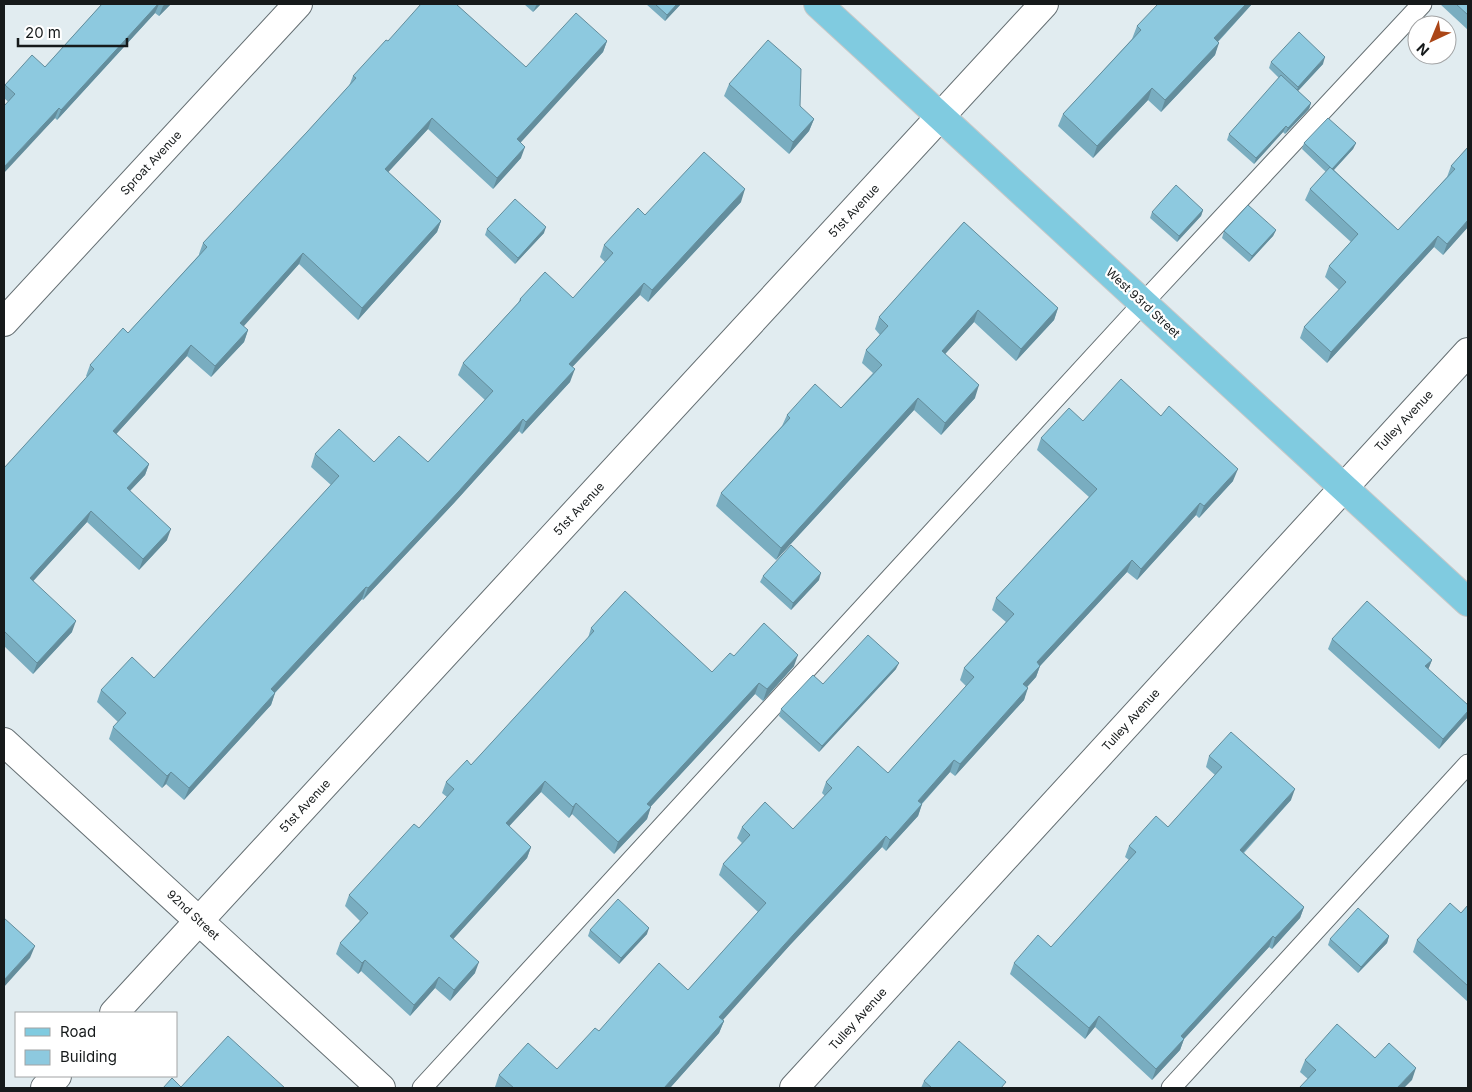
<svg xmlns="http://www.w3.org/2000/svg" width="1472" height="1092" viewBox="0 0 1472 1092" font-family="Inter,sans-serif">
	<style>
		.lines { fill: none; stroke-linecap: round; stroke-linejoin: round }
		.lane-casing { stroke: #656f73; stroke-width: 21 }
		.street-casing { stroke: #656f73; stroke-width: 30 }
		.primary-casing { stroke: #c7c8c8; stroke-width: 30 }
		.lane { stroke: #fff; stroke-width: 19 }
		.street { stroke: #fff; stroke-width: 28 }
		.primary { stroke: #80cbe0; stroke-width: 28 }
		.wall { fill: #79adc0 }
		.shaded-wall { fill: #638d9c }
		.building { fill: #8dc9df; stroke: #638d9c }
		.labels { text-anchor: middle; stroke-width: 4.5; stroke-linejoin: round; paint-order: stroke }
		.street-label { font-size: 12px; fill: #161a1b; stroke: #fff }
	</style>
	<rect width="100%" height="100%" fill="#e1ecf0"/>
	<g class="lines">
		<defs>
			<path id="lane" d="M422 1088 1143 303 1422 4
				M1171 1088 1468 764"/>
			<path id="street" d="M4 322 298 4
				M4 742 381 1088
				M114 1013 1044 4
				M45 1088 57 1076
				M794 1088 1468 352"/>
			<path id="primary" d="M818 4 1468 602"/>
		</defs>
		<use href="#lane" class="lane-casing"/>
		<use href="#street" class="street-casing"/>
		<use href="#primary" class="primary-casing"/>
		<use href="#lane" class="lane"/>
		<use href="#street" class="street"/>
		<use href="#primary" class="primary"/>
	</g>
	<path class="wall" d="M102 4H171L159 16 155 13 57 120 55 118 41 132 4 98V89L5 85 45 67Z
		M524 4H541L533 12Z
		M646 4H681L665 21Z
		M1252 4 1218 42 1215 55 1161 112 1148 100 1093 158 1058 126 1063 114 1132 39 1137 26Z
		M1440 4H1468V30Z
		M388 41 526 67 607 41 603 52 520 142 521 158 493 189 428 129 388 172 441 221 437 232 358 320 299 264 243 326 248 330 244 342 211 377 187 356 116 434 149 464 145 475 130 491 167 540 139 570 87 522 33 581 72 632 33 674 4 646V468L87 377 86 376 90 365 128 333 199 255V254L203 243 307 132 349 86 353 76Z
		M1271 62 1323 64 1298 91 1311 103 1309 109 1285 134 1283 132 1254 164 1227 140 1229 134 1279 78 1269 68Z
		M729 84 814 119 809 131 789 154 724 96Z
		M1304 143H1356L1353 149 1334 170 1398 230 1447 177 1451 166 1468 147V227L1443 255 1434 247 1327 363 1300 338 1304 327 1339 290 1325 277 1329 266 1351 242 1305 200 1310 189 1326 172 1302 149Z
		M741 202 648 302 640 295 572 367 570 382 522 434 519 431 454 503 363 600 362 599 275 693 271 705 184 800 166 784 162 788 109 739 113 727 118 722 97 702 101 690 154 678 331 485 311 467 315 454 374 462H428L485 400 458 375 463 363 518 303 520 299 573 298 605 262 600 257 604 245 645 215Z
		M1203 210 1201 216 1177 242 1150 218 1152 212Z
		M964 222 1058 308 1054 320 1016 361 974 322 945 354 975 398 941 435 914 410 776 560 716 506 721 493 782 426 787 415 841 408 873 373 862 363 866 350 880 335 875 329 879 317Z
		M487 229 544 233 515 264 485 235Z
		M1276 230 1273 236 1249 262 1222 238 1224 231Z
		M1083 421 1233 481 1199 518 1196 515 1137 580 1127 572 1040 666 1036 677 1027 687 1024 700 955 776 950 772 922 804 918 816 886 851 882 847 790 945 722 1020 724 1021 719 1033 670 1088H497L495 1087 499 1075 557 1069 599 1031 688 990 758 912 719 875 723 864 742 843 737 838 742 827 793 829 825 796 822 793 826 782 888 773 966 686 960 680 964 668 1006 622 992 610 996 598 1089 497 1037 450 1041 438Z
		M763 576 819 580 791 610 760 582Z
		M591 628 712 672 734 656 794 666 763 701 755 694 650 807 647 819 614 854 572 814 569 818 541 792 509 826 531 847 527 858 453 939 475 973 450 1001 435 988 410 1016 361 971 358 974 336 954 340 943 360 921 345 906 349 895 419 828 447 797 442 793 446 782 471 765 588 638Z
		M1332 639 1432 660 1428 669 1467 718 1439 749 1328 649Z
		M896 669 819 752 779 716 781 709 823 684Z
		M1209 756 1291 800 1244 853 1304 907 1300 918 1272 949 1269 947 1184 1039 1180 1050 1152 1080 1095 1027 1085 1039 1010 974 1014 963 1051 947 1129 860 1125 857 1129 846 1168 827 1215 775 1206 767Z
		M1468 905V1002L1413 952 1417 940 1461 913Z
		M590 930 647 934 619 964 588 936Z
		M1389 936 1387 943 1358 973 1328 945 1330 939Z
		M1375 1058 1412 1080 1308 1079 1300 1072 1305 1060Z
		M924 1081 1004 1088H921Z"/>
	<path class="shaded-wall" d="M158 4H159L155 13 57 120 61 110Z
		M165 4H171L159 16 163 6Z
		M537 4H541L533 12Z
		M677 4H681L665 21 667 15Z
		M1246 4H1252L1209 51 1214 38Z
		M607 41 603 52 513 151 517 139Z
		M1219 43 1215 55 1161 112 1165 100Z
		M1325 57 1323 64 1296 93 1298 87Z
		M1152 88 1148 100 1093 158 1097 146Z
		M1311 103 1309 109 1285 134 1288 128Z
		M59 108 55 118 4 173V167Z
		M432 118 428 129 381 180 385 169Z
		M814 119 809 131 789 154 793 142Z
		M1286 126 1283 132 1254 164 1256 158Z
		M1356 143 1353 149 1329 175 1332 169Z
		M525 147 521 158 493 189 497 178Z
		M745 189 741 202 648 302 652 290Z
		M1203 210 1201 216 1177 242 1179 236Z
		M1468 220V227L1443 255 1447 244Z
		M441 221 437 232 358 320 362 308Z
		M546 227 544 233 515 264 518 258Z
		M1276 230 1273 236 1249 262 1252 256Z
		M1438 236 1434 247 1327 363 1331 352Z
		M303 253 299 264 236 335 240 323Z
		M644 283 640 295 564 376 569 364Z
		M1058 308 1054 320 1016 361 1021 349Z
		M978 310 974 322 937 363 942 351Z
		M248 330 244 342 211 377 215 366Z
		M191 345 187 356 109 442 113 431Z
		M575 369 570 382 522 434 526 422Z
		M979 385 975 398 941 435 945 423Z
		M918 398 914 410 776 560 781 548Z
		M523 419 519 431 454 503 363 600 368 588Z
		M149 464 145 475 122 499 127 488Z
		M1238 469 1233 481 1199 518 1204 506Z
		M1200 503 1196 515 1137 580 1141 569Z
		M91 511 87 522 26 589 30 578Z
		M171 529 167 540 139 570 143 559Z
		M1132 560 1127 572 1040 666 1036 677 1019 696 1023 684 1037 662Z
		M821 573 819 580 791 610 793 603Z
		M366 587 362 599 267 701 271 689Z
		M76 621 72 632 33 674 37 663Z
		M798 655 794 666 763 701 767 689Z
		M1432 660 1428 670 1425 666Z
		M899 663 896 669 819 752 822 746Z
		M759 683 755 694 643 815 647 804Z
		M1028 688 1024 700 955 776 960 764Z
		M275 693 271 705 184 800 189 788Z
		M1468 711 1467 718 1439 749 1443 739Z
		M954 760 950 772 914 812 918 801Z
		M171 772 166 784 162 788 167 776Z
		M545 781 541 792 502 834 506 823Z
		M1295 789 1291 800 1236 860 1240 850Z
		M576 803 572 814 569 818 573 807Z
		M922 804 918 816 886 851 890 840Z
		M651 807 647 819 614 854 618 842Z
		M886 836 882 847 790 945 715 1029 719 1017 794 934Z
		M531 847 527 858 446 947 450 936Z
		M1304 907 1300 918 1272 949 1275 938Z
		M649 928 647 934 619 964 621 958Z
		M1273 936 1269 947 1184 1039 1180 1050 1152 1080 1156 1069 1181 1036Z
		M1389 936 1387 943 1358 973 1361 967Z
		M35 946 30 958 4 987V980Z
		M365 960 361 971 358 974 362 963Z
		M479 962 475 973 450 1001 454 990Z
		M439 977 435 988 410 1016 414 1005Z
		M1099 1016 1095 1027 1085 1039 1089 1028Z
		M724 1021 719 1033 670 1088H664Z
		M1416 1068 1412 1080 1404 1088H1397Z"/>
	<path class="building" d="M102 4H158L61 110 59 108 4 167V106L15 94 5 85 32 55 45 67Z
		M421 4H456L526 67 576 13 607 41 517 139 525 147 497 178 432 118 385 169 441 221 362 308 303 253 240 323 248 330 215 366 191 345 113 431 149 464 127 488 171 529 143 559 91 511 30 578 76 621 37 663 4 631V468L94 369 90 365 123 328 128 333 207 247 203 243 307 132 356 78 353 76 386 40 388 41Z
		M655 4H677L667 15Z
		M1158 4H1246L1214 38 1219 43 1165 100 1152 88 1097 146 1063 114 1141 30 1137 26Z
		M1456 4H1468V15Z
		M1299 32 1325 57 1298 87 1271 62Z
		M768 40 801 69 800 106 814 119 793 142 729 84Z
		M1281 75 1311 103 1288 128 1286 126 1256 158 1229 134Z
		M1328 118 1356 143 1332 169 1304 143Z
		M1468 147V220L1447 244 1438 236 1331 352 1304 327 1346 282 1329 266 1358 234 1310 189 1330 167 1398 230 1455 169 1451 166Z
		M704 152 745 189 652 290 644 283 569 364 575 369 526 422 523 419 459 491 368 588 366 587 271 689 275 693 189 788 171 772 167 776 113 727 126 713 101 690 132 657 154 678 339 476 315 454 339 429 374 462 399 436 428 462 493 391 463 363 521 300 520 299 545 272 573 298 613 253 604 245 638 208 645 215Z
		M1176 185 1203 210 1179 236 1152 212Z
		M515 199 546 227 518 258 487 229Z
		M1248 205 1276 230 1252 256 1224 231Z
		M964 222 1058 308 1021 349 978 310 942 351 979 385 945 423 918 398 781 548 721 493 790 418 787 415 815 384 841 408 882 365 866 350 888 326 879 317Z
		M1121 379 1161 416 1169 406 1238 469 1204 506 1200 503 1141 569 1132 560 1037 662 1040 666 1023 684 1028 688 960 764 954 760 918 801 922 804 890 840 886 836 794 934 719 1017 724 1021 664 1088H514L499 1075 528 1043 557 1069 595 1028 599 1031 659 963 688 990 766 903 723 864 750 835 742 827 765 802 793 829 832 788 826 782 858 746 888 773 974 677 964 668 1014 614 996 598 1097 489 1041 438 1069 408 1083 421Z
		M791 545 821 573 793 603 763 576Z
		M625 591 712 672 730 653 734 656 764 623 798 655 767 689 759 683 647 804 651 807 618 842 576 803 573 807 545 781 506 823 531 847 450 936 479 962 454 990 439 977 414 1005 365 960 362 963 340 943 368 913 349 895 414 824 419 828 454 789 446 782 467 760 471 765 594 631 591 628Z
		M1367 601 1432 660 1425 666 1468 705V711L1443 739 1332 639Z
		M868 635 899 663 822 746 781 709 813 675 823 684Z
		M1231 732 1295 789 1240 850 1304 907 1275 938 1273 936 1181 1036 1184 1039 1156 1069 1099 1016 1089 1028 1014 963 1038 935 1051 947 1136 852 1129 846 1156 816 1168 827 1222 767 1209 756Z
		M618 899 649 928 621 958 590 930Z
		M1450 903 1461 913 1468 905V986L1417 940Z
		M1358 908 1389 936 1361 967 1330 939Z
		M4 918 35 946 4 980Z
		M1337 1024 1375 1058 1389 1043 1416 1068 1397 1088H1299L1316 1070 1305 1060Z
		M228 1036 285 1088H163L172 1078 181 1087Z
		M959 1041 1006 1082 1001 1088H932L924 1081Z"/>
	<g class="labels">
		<g class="street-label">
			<text transform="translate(151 163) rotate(-47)" y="4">Sproat Avenue</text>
			<text transform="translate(854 211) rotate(-47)" y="4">51st Avenue</text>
			<text transform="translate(1143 303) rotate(43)" y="4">West 93rd Street</text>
			<text transform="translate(1404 421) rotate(-47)" y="4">Tulley Avenue</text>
			<text transform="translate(579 509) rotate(-47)" y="4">51st Avenue</text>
			<text transform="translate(1131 720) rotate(-48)" y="4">Tulley Avenue</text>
			<text transform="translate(305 806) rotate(-47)" y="4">51st Avenue</text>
			<text transform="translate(193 915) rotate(43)" y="4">92nd Street</text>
			<text transform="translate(858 1019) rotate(-48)" y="4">Tulley Avenue</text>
		</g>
	</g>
	<rect width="1472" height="1092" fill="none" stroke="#161a1b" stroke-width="10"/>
	<rect x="15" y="1012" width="162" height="65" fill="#ffffff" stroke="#a2a3a4"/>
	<rect x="25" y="1028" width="25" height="8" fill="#80cbe0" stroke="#a2a3a4"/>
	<text x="60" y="1037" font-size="15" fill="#161a1b">Road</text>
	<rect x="25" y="1050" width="25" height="15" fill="#8dc9df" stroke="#a2a3a4"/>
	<text x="60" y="1062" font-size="15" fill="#161a1b">Building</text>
	<g transform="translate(1432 40) rotate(224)"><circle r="24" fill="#ffffff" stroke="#a2a3a4"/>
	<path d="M0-4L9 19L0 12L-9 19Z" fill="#ab4617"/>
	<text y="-8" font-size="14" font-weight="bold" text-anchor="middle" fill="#161a1b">N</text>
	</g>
	<path d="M18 38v8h109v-8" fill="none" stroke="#161a1b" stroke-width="2.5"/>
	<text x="25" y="38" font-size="15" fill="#161a1b" stroke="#ffffff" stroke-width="4" paint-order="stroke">20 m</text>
</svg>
